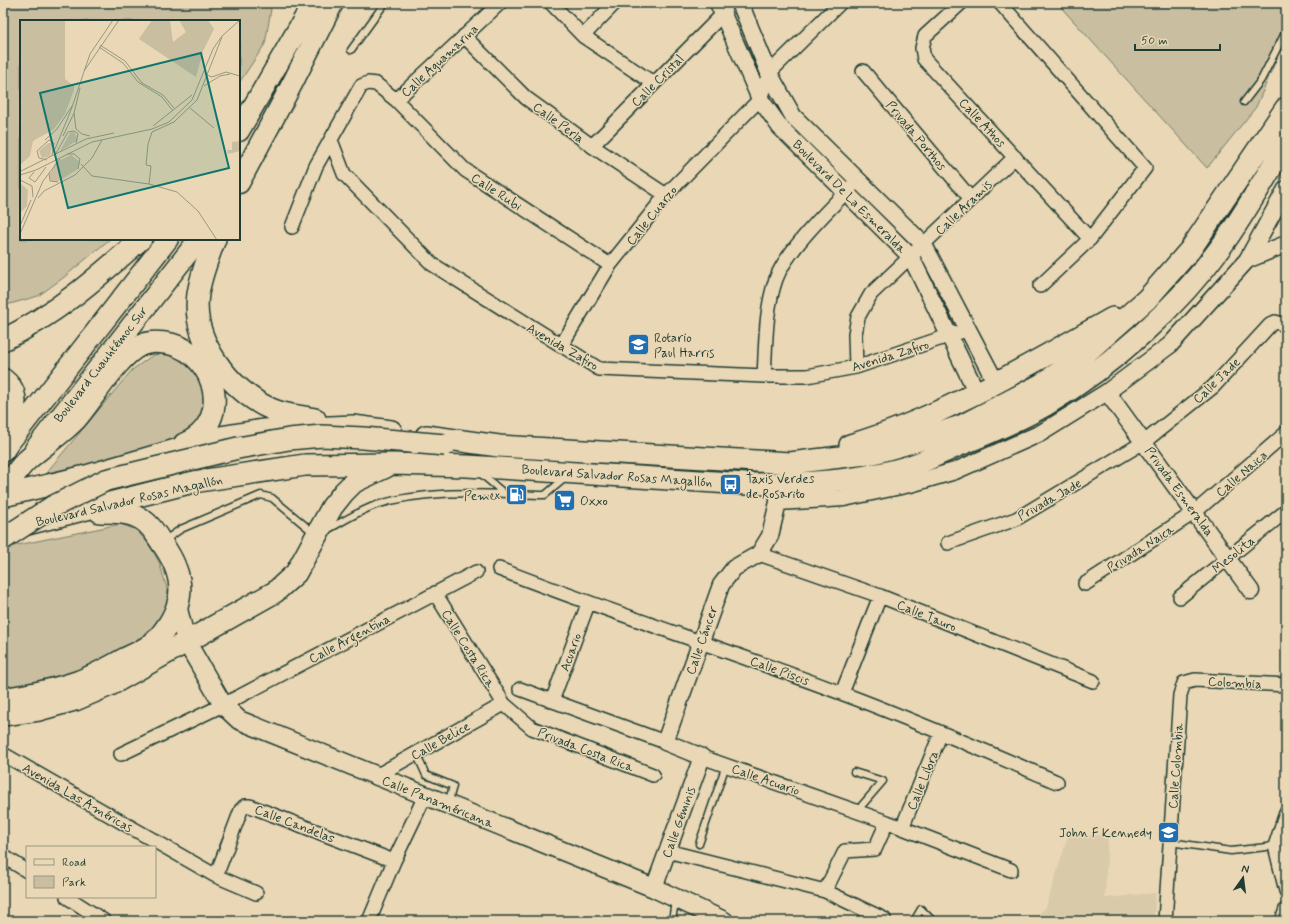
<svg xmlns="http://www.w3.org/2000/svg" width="1289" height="924" viewBox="0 0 1289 924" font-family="Mynerve,sans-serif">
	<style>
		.built { fill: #d9caaa }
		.green { fill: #c9bea0; stroke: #747e6a }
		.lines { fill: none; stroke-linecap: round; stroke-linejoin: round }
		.service-casing { stroke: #1f3d34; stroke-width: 9 }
		.minor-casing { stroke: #1f3d34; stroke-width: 16 }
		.tertiary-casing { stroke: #1f3d34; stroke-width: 19 }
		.secondary-casing { stroke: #1f3d34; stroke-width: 21 }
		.primary-casing { stroke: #1f3d34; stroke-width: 23 }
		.trunk-casing { stroke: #1f3d34; stroke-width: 24 }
		.service { stroke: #ead7b5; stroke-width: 6 }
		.minor { stroke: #ead7b5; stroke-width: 13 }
		.tertiary { stroke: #ead7b5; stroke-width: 16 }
		.secondary { stroke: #ead7b5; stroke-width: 18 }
		.primary { stroke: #ead7b5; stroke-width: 20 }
		.trunk { stroke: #ead7b5; stroke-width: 21 }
		.trunk-bridge-casing { stroke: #1f3d34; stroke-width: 24; stroke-linecap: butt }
		.trunk-bridge { stroke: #ead7b5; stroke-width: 21 }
		.labels { text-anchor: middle; stroke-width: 3; stroke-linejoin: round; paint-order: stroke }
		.street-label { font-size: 13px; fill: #1f3d34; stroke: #ead7b5 }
		.poi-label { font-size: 13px; fill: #1f3d34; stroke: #ead7b5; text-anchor: start }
		.inset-road { fill: none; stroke: #999981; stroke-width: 1 }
		.view { fill: #0f766e; fill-opacity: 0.15; stroke: #0f766e; stroke-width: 2 }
		.inset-edge { fill: none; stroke: #1f3d34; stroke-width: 2 }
	</style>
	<rect width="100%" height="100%" fill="#ead7b5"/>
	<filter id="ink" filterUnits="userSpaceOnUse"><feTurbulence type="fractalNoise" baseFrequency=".025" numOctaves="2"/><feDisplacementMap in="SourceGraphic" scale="8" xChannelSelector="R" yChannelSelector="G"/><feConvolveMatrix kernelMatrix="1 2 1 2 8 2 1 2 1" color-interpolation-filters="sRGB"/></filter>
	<g filter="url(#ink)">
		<path class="built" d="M1108 835 1105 898 1155 893 1154 921H1032L1046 907 1068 836Z"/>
		<path class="green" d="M3 3H267L271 9 265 44 239 83V21H21V239H110L63 278 38 296 3 306Z
			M1057 3H1286V37L1256 107 1207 168Z
			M170 353 187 359 210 397 201 422 161 449 46 473 132 370 153 355Z
			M121 524 136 530 149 544 159 562 167 588 168 609 158 629 92 670 3 693V548Z"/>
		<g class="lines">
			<defs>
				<path id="service" d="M351 50 385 3
					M1244 102 1261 80 1286 31
					M480 473 505 494
					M327 530C342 522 359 511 376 505 430 488 489 494 545 495L564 479
					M165 540 181 529 261 495 272 498 314 533
					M416 753 426 775 453 786 448 804
					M854 772 883 781 857 811
					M1170 842 1231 851 1275 846
					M699 844 726 765
					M672 921 675 901
					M914 921 921 909 933 921"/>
				<path id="minor" d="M551 3 583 36 653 83
					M961 3 925 36 922 48 924 59 1090 239
					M1000 3 1145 168 1090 239 1040 286
					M464 36 526 98 592 146 666 195
					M583 36 615 3
					M863 71 971 199
					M396 100 500 3
					M331 140 344 174 432 264 599 369 764 376H807L856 367 969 329
					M592 146 723 14 727 3
					M292 227 316 166 361 86 368 83 376 84 396 100 465 170 610 265
					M561 346 610 265 666 195 760 99 769 73 840 3
					M856 367 855 334 858 317 871 294 1015 157
					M764 376C766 344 765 310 776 279 786 251 831 207 853 185
					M948 543 1016 519 1144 442 1213 387 1270 325 1275 322 1286 325
					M759 554 880 596 1093 681
					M499 569C612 613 728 650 841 693 914 720 985 751 1057 782
					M1085 584 1195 512 1286 433
					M435 593 504 704 532 728 653 775
					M1180 597 1286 511
					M520 689 665 742
					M842 693 880 596
					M552 701 588 604
					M3 754 216 876 256 893
					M121 754 223 705 476 572
					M702 757 887 822 1011 870
					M376 776 504 704
					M1286 813 1275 846 1286 891
					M902 828 941 733
					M667 851 825 891 884 919
					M3 856 27 871
					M216 876 241 810 245 806H250L394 861
					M825 891 845 851 875 849 887 822
					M67 897 104 921
					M369 921 394 861 425 796
					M1165 921 1180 695 1184 683 1195 680 1286 685
					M1282 921 1286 909"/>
				<path id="tertiary" d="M718 3 760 99 780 127 911 257 977 393
					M740 3 769 73 793 116 924 245 996 383
					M1247 260 1286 244
					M1107 392 1251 591
					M778 502 844 498 910 484 955 471 1041 433 1107 392 1170 345 1247 260 1286 189
					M654 888 702 757 665 742 721 585 734 568 759 554 770 536 778 502V492"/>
				<path id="secondary" d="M178 609 186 641 223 705 239 720 654 888 724 921"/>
				<path id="primary" d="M239 131 313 3
					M239 183 291 86 333 3
					M5 448 168 239
					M35 449 199 239"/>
				<path id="trunk" d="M215 239C208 257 201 275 198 294 191 340 230 391 271 409 284 415 301 416 315 419
					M3 340C55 315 98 277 141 239
					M3 379C8 383 13 388 14 394 18 407 8 435 5 448L3 451
					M426 436 499 446 790 463 874 453 913 442 961 426 1042 384 1080 358 1147 299 1190 250 1286 108
					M850 445C942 418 1030 364 1113 318
					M3 491C10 482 17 470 25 462 41 447 61 435 76 419 94 399 117 356 141 345 150 341 162 342 171 344 218 356 233 424 184 444
					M3 496 86 476 220 437 263 430 353 426 391 431
					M27 524 193 482 305 465 393 464 467 466 746 484C802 484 863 482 916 464 930 459 943 452 957 446 987 434 1018 421 1046 405 1113 365 1177 308 1223 244 1246 212 1265 177 1286 144
					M3 699C28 695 53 690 77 682 94 676 110 667 126 658 137 653 151 647 159 637 187 604 186 576 161 542 156 534 150 524 141 519 129 512 114 512 100 512
					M3 715 39 710 75 700 110 685 275 592 296 573 332 507 344 492 354 482 386 467"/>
			</defs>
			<use href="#service" class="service-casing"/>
			<use href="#minor" class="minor-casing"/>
			<use href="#tertiary" class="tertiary-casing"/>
			<use href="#secondary" class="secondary-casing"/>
			<use href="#primary" class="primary-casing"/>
			<use href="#trunk" class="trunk-casing"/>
			<use href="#service" class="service"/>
			<use href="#minor" class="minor"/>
			<use href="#tertiary" class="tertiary"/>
			<use href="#secondary" class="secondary"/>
			<use href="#primary" class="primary"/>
			<use href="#trunk" class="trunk"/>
			<defs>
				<path id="trunk-bridge" d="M3 539 52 507 106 480 238 448 289 439 322 436 363 438 445 445"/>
			</defs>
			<use href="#trunk-bridge" class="trunk-bridge-casing"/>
			<use href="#trunk-bridge" class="trunk-bridge"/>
		</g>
	</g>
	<defs>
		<symbol id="school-square" viewBox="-11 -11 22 22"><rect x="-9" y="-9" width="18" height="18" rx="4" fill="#1f6fb2" stroke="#ead7b5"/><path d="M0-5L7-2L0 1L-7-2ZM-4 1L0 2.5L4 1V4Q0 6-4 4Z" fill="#fff"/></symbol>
		<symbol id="bus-square" viewBox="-11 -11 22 22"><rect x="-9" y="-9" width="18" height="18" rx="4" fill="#1f6fb2" stroke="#ead7b5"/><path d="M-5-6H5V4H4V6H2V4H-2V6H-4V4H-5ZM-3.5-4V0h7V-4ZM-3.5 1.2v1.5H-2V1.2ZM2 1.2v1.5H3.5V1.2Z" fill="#fff"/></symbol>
		<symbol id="fuel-square" viewBox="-11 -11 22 22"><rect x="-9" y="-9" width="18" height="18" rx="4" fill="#1f6fb2" stroke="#ead7b5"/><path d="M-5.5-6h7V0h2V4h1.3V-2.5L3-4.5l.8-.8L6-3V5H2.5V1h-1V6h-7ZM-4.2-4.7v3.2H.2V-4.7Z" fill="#fff"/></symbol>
		<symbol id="supermarket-square" viewBox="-11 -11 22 22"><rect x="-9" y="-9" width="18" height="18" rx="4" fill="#1f6fb2" stroke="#ead7b5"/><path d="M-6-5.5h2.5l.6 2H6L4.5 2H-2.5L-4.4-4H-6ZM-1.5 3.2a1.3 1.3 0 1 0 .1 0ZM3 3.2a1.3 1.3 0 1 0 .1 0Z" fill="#fff"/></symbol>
	</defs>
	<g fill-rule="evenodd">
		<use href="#school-square" x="626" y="332" width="25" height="25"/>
		<use href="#bus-square" x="718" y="472" width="25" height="25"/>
		<use href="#fuel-square" x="504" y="482" width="25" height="25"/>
		<use href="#supermarket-square" x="552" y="488" width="25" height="25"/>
		<use href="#school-square" x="1156" y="820" width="25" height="25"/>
	</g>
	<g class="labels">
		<g class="street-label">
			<text transform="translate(439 60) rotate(-43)" y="5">Calle Aguamarina</text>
			<text transform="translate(657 80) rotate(-45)" y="5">Calle Cristal</text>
			<text transform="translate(559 122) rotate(36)" y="5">Calle Perla</text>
			<text transform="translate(983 122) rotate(47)" y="5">Calle Athos</text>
			<text transform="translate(917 135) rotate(50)" y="5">Privada Porthos</text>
			<text transform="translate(497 191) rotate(33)" y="5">Calle Rubi</text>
			<text transform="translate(850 196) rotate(45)" y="5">Boulevard De La Esmeralda</text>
			<text transform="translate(963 207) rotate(-44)" y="5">Calle Aramis</text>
			<text transform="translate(651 215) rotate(-51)" y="5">Calle Cuarzo</text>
			<text transform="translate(563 346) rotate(30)" y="5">Avenida Zafiro</text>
			<text transform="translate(890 355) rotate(-17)" y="5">Avenida Zafiro</text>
			<text transform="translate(100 364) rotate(-52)" y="5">Boulevard Cuauhtémoc Sur</text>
			<text transform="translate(1216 380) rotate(-44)" y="5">Calle Jade</text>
			<text transform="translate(1241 473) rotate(-41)" y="5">Calle Naica</text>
			<text transform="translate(617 475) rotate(4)" y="5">Boulevard Salvador Rosas Magallón</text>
			<text transform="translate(1180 491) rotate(54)" y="5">Privada Esmeralda</text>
			<text transform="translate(1049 499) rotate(-30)" y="5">Privada Jade</text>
			<text transform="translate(129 500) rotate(-13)" y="5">Boulevard Salvador Rosas Magallón</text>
			<text transform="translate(1140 548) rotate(-33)" y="5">Privada Naica</text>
			<text transform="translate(1233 554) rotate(-39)" y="5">Mesolita</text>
			<text transform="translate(927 615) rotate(22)" y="5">Calle Tauro</text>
			<text transform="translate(349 638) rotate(-28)" y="5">Calle Argentina</text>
			<text transform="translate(701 640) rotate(-71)" y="5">Calle Cáncer</text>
			<text transform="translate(469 648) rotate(58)" y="5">Calle Costa Rica</text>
			<text transform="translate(570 652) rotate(-70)" y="5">Acuario</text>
			<text transform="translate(780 670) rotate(20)" y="5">Calle Piscis</text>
			<text transform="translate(1235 682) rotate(3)" y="5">Colombia</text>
			<text transform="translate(440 740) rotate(-29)" y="5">Calle Belice</text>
			<text transform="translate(586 749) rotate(21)" y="5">Privada Costa Rica</text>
			<text transform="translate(1175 766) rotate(-86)" y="5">Calle Colombia</text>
			<text transform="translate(766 779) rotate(19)" y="5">Calle Acuario</text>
			<text transform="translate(922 780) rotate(-68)" y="5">Calle Libra</text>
			<text transform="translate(78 797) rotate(30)" y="5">Avenida Las Américas</text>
			<text transform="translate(438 801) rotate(22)" y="5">Calle Panaméricana</text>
			<text transform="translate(678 822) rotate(-70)" y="5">Calle Géminis</text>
			<text transform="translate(295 823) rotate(21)" y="5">Calle Candelas</text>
		</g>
		<g class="poi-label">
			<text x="654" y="342">Rotario<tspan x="654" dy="15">Paul Harris</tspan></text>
			<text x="746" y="483">Taxis Verdes<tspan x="746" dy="15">de Rosarito</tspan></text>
			<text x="500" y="500" text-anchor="end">Pemex</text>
			<text x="580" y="505">Oxxo</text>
			<text x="1152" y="837" text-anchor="end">John F Kennedy</text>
		</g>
	</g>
	<g transform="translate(20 20)">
		<rect width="220" height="220" fill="#ead7b5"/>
		<path d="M0 0H45V59L54 66V70L45 94 34 109 13 121 10 136 0 145ZM132 0H150L153 22 166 12 159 0H188L194 9 183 31 176 57 119 19ZM54 112 58 120 40 131 50 113ZM220 121V131L208 134 207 130H212V122ZM28 123H33L30 136 22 138 19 131ZM51 135 59 141 58 149 37 162H32L29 156 35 143ZM0 163 8 170 7 186 0 193Z" fill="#c9bea0"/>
		<path class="inset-road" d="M80 25 105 41 122 63 143 75 154 88M79 27 103 43 118 62 142 77 153 91M64 51 99 0M187 55 192 57 206 52 220 56M184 66 200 56 210 54M170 88 194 108M54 93 56 109 62 114 70 116M133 106 172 75M132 112 154 102 177 80 202 17M43 116 54 93 60 68M25 120 37 109 52 86M35 129 51 90 70 34 93 0M47 134H54L60 139 58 149M35 135 48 112 54 111 58 114 56 123M27 140 19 138 17 131 29 120 34 123 32 135M61 144 72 156 129 164 157 172 178 191 197 220M1 151 66 119 94 113M14 152 9 158 15 162 26 147M29 153 30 161 38 162M0 155 16 150 72 122 132 109 149 102 172 80 193 29 202 16 220 0M0 160 12 166 13 177M129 164 131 146 126 145 128 124 132 112M18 178 24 171 55 155 72 138 82 120M0 206 11 180M0 214 23 161 40 139"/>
		<path class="view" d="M181 33 209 148 48 188 20 73Z"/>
		<rect width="220" height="220" class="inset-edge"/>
	</g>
	<rect width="1289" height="924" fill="none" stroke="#ead7b5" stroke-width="16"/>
	<rect x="8" y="8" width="1273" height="908" fill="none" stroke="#1f3d34" stroke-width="1.5" filter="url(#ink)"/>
	<rect x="26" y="846" width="130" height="52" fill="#ead7b5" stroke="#999981"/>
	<rect x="34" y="859" width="20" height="6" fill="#ead7b5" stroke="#999981"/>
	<text x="62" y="866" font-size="12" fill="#1f3d34">Road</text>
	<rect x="34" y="876" width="20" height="12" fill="#c9bea0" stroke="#999981"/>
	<text x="62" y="886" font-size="12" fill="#1f3d34">Park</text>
	<g transform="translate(1243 878) rotate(14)" stroke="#ead7b5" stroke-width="3" paint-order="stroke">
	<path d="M0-3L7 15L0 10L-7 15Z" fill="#1f3d34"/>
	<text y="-6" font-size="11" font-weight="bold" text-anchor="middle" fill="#1f3d34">N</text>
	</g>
	<path d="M1135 44v6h85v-6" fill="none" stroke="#1f3d34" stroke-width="2"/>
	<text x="1141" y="44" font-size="12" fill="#1f3d34" stroke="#ead7b5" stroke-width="3" paint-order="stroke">50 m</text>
</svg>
